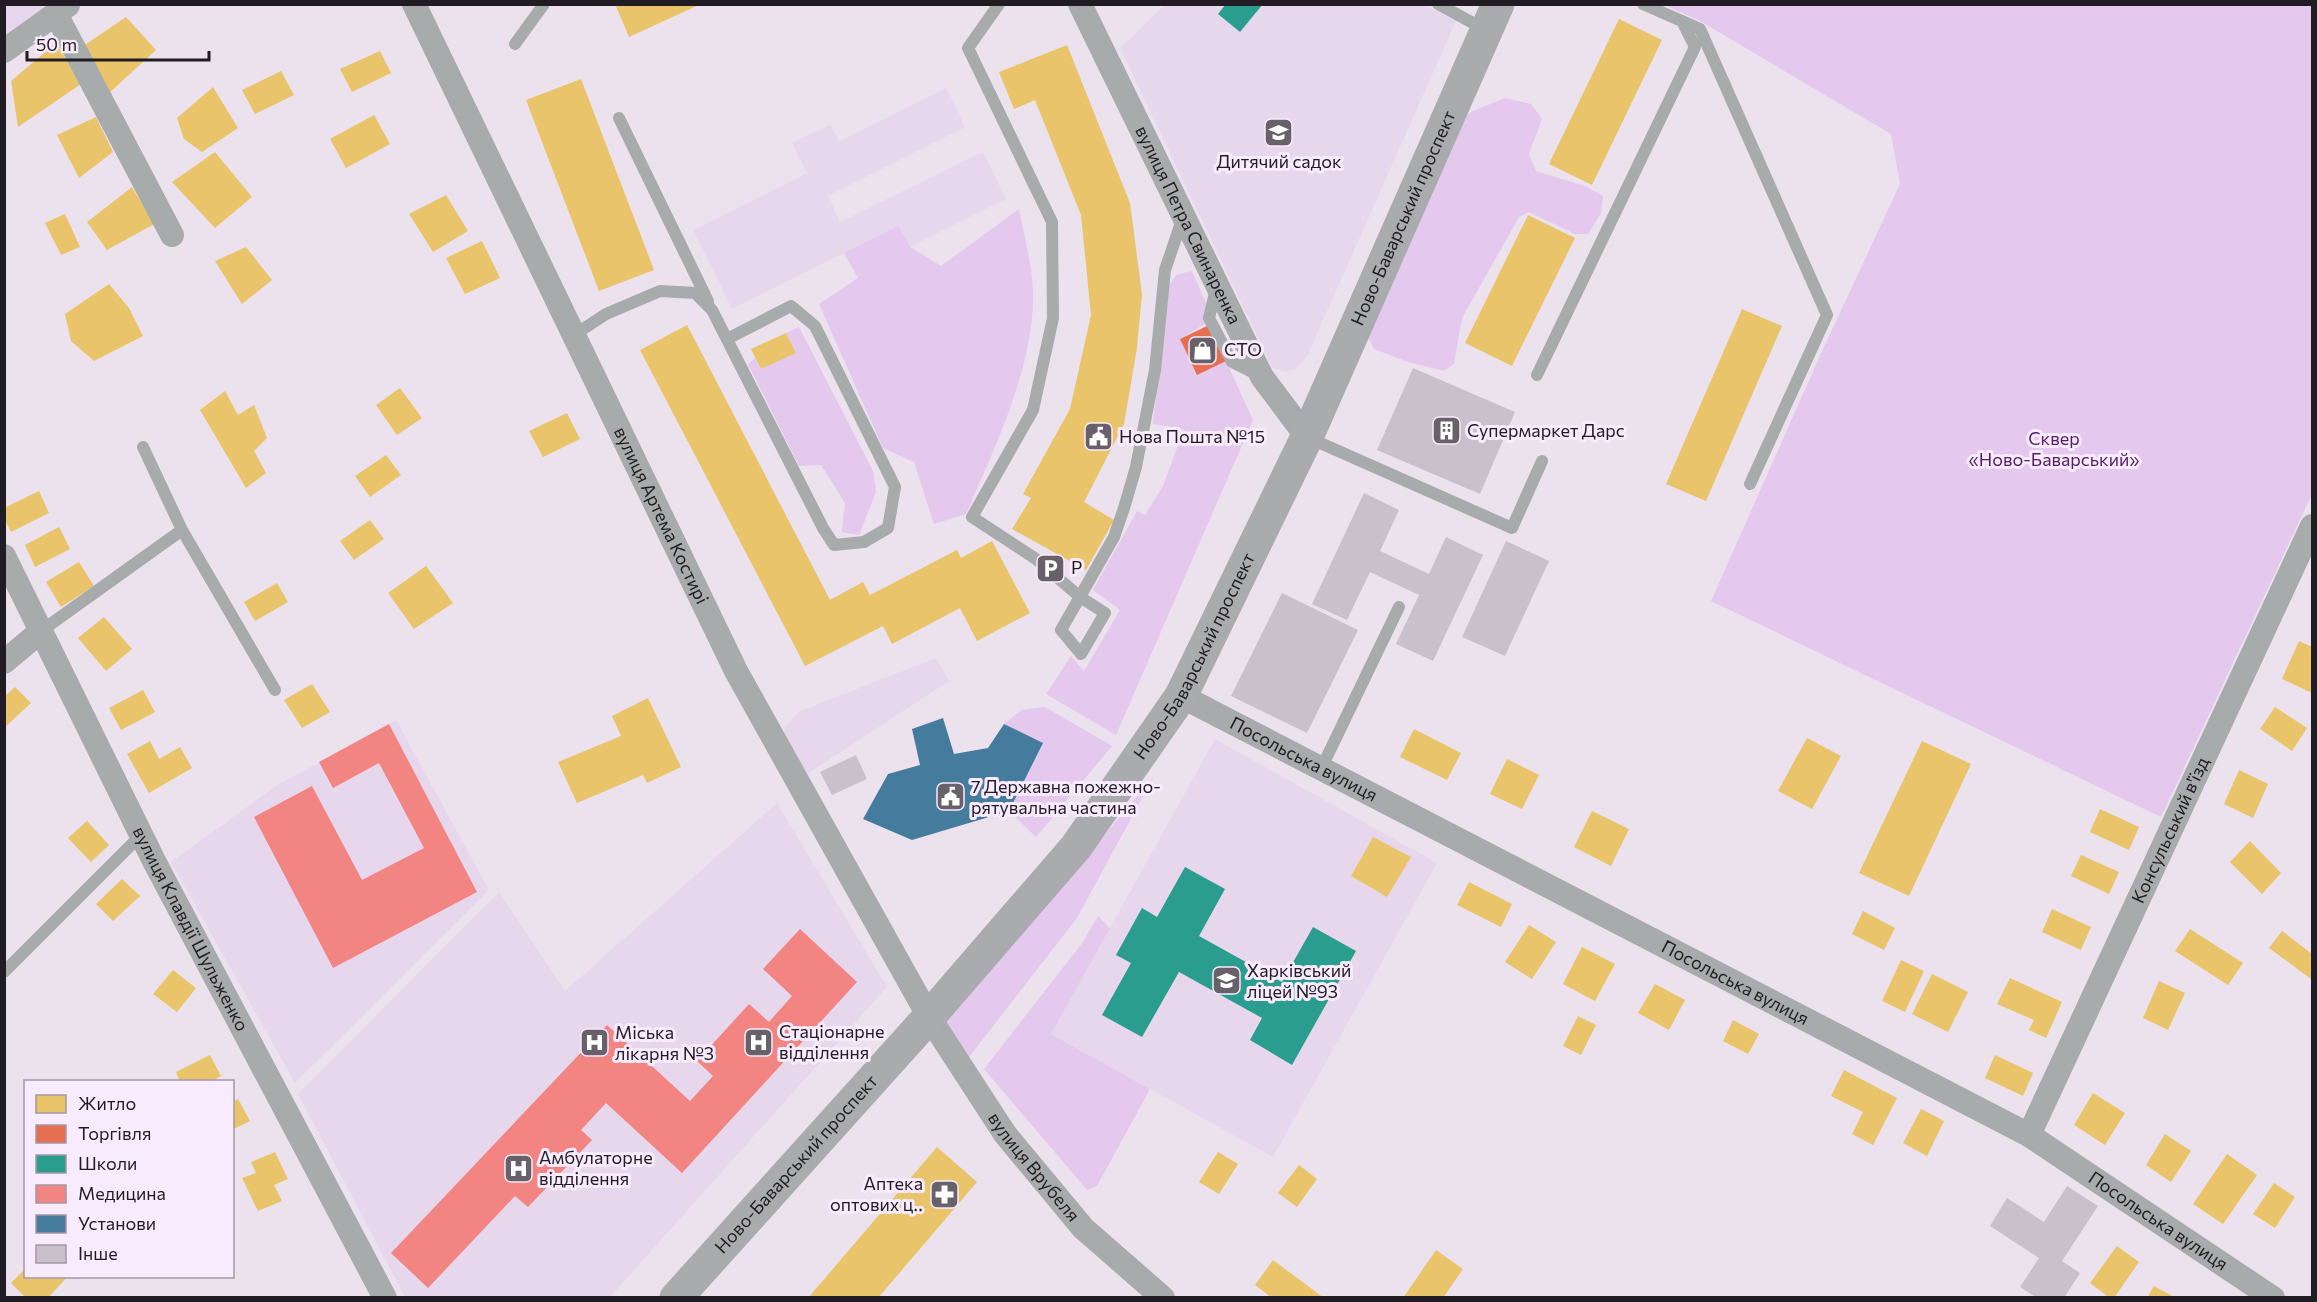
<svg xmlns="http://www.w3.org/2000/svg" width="2317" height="1302" viewBox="0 0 2317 1302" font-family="Commissioner,sans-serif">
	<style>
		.built { fill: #e7d7ed }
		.green { fill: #e4c8ed }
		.homes { fill: #e9c46a }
		.shops { fill: #e76f51 }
		.schools { fill: #2a9d8f }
		.health { fill: #f28482 }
		.public { fill: #457b9d }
		.building { fill: #c8c1cb }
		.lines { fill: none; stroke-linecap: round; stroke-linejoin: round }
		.lane { stroke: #a7abab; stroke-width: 12 }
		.street { stroke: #a7abab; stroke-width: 24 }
		.primary { stroke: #a9abae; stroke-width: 33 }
		.labels { text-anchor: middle; stroke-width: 6; stroke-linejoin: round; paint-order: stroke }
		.poi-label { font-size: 18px; fill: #211b23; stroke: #f9ebfe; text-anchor: start }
		.street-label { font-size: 18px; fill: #211b23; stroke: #f9ebfe }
		.park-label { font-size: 18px; fill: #541d64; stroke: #f9ebfe }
	</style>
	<rect width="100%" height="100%" fill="#ebe2ee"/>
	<path class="built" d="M5 5H61L5 45Z
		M1165 5H1426L1456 21 1307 356 1295 369 1285 372 1272 367 1120 48Z
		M946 88 965 127 828 196 840 222 983 152 1006 199 910 247 899 226 732 309 693 230 807 173 792 143 830 125 839 141Z
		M936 658 949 681 804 776 783 738 785 727 798 712Z
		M396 720 489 890 295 1083 171 862 276 786Z
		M1215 739 1437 863 1273 1157 1051 1034Z
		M777 803 887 987 610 1297H405L298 1094 499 892 565 991Z"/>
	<path class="green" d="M1665 5H2312V494L2161 817 1711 601 1823 349 1900 184 1891 134 1700 21Z
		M1505 98 1531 104 1542 119 1529 154 1536 171 1585 186 1603 196 1601 213 1588 234H1575L1529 212 1519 217 1462 318 1454 364 1444 371 1408 362 1374 349 1362 327 1452 124 1473 111Z
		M1019 209C1024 235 1032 264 1033 291 1035 366 995 446 966 514L934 524 914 462 883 448 819 304 858 278 844 253 899 226 910 247 941 266Z
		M1192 271 1207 305 1208 322 1180 339 1226 361 1253 420 1116 735 1046 694 1071 656 1084 671 1120 610 1093 590 1137 511 1145 515 1163 486 1184 429 1153 424 1168 287 1176 275Z
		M799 327 873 471 876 492 859 535 842 532 845 503 821 465 799 466 748 364 755 358 761 369 795 353 786 333Z
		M1045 707 1112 746 1036 837 1009 811 1043 743 1004 724 1022 710Z
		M1154 776 1077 918 966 1061 941 1020 1082 862Z
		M1098 916 1110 928 1051 1034 1150 1089 1097 1186 1087 1190 984 1069 1083 942Z"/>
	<path class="homes" d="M615 4H701L629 37Z
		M126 17 156 50 107 95 76 51Z
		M1619 19 1662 40 1592 185 1549 164Z
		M56 43 81 84 18 127 11 81Z
		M1067 45 1130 203 1142 294 1137 348 1124 424 1084 502 1114 520 1086 570 1012 529 1031 498 1023 494 1070 409 1091 315 1081 215 1035 100 1014 109 999 72Z
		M380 51 391 73 352 92 340 69Z
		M281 71 294 95 255 114 242 90Z
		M581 79 654 270 599 291 526 100Z
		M213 87 238 128 202 152 184 139 177 118Z
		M374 115 390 144 346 168 330 139Z
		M96 117 113 152 79 178 57 135Z
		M215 152 252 197 215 228 172 182Z
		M132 187 154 224 107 250 87 222Z
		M446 195 468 231 433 252 409 214Z
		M65 214 80 247 61 255 45 223Z
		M1528 215 1575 238 1512 366 1465 343Z
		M482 241 500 278 465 294 446 258Z
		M246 247 272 280 242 304 215 261Z
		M109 284 129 308 143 336 94 361 71 341 65 314Z
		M1742 309 1782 326 1706 501 1666 484Z
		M687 325 830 600 863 582 870 595 957 550 961 558 992 541 1030 613 977 641 960 608 892 644 883 626 805 666 640 350Z
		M786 333 796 353 761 369 751 349Z
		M400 388 422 418 397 435 376 405Z
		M225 391 238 415 254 405 267 438 254 451 266 473 246 488 200 410Z
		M567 413 580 439 543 457 529 431Z
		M386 455 401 475 370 497 355 476Z
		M39 491 49 513 11 532 4 518V508Z
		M370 520 384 539 354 560 340 541Z
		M59 527 70 549 35 567 25 545Z
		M79 562 94 586 61 607 46 582Z
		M426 566 453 603 414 629 388 593Z
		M277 583 288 602 255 621 244 602Z
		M104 617 132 649 106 671 78 638Z
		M2299 641 2312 647V693L2282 679Z
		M312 684 330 712 302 728 284 700Z
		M15 687 31 703 4 728V697Z
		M143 690 155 712 121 730 109 708Z
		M648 698 681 767 647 783 643 775 577 803 558 762 621 736 612 716Z
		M2275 707 2307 728 2292 751 2260 729Z
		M1414 729 1461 753 1447 780 1400 757Z
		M1807 738 1841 756 1812 809 1778 791Z
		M150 741 159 759 180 747 192 768 149 793 127 754Z
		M1922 741 1971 764 1909 896 1859 873Z
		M1507 759 1539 775 1522 809 1490 794Z
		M2239 770 2268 784 2253 818 2224 804Z
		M2100 809 2139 827 2129 850 2090 832Z
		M1592 811 1629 829 1611 866 1574 847Z
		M87 821 109 845 91 862 68 838Z
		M1373 837 1411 857 1387 897 1351 876Z
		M2250 841 2281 873 2262 894 2230 862Z
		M2081 855 2119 872 2109 894 2071 876Z
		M122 879 140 896 113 921 96 904Z
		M1469 882 1512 904 1501 927 1457 905Z
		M2052 909 2091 927 2081 950 2042 932Z
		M1863 911 1895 928 1884 950 1852 934Z
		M1529 925 1556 942 1532 979 1505 962Z
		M2190 929 2243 963 2228 985 2175 951Z
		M2282 931 2312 954 2311 979 2269 948Z
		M1582 947 1615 964 1595 1001 1563 984Z
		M1901 960 1924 971 1905 1012 1882 1001Z
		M173 970 196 988 177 1012 153 994Z
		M1932 974 1968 992 1948 1032 1912 1014Z
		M2010 978 2062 1002 2046 1038 2029 1030 2034 1020 1997 1004Z
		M2159 981 2185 993 2168 1030 2143 1018Z
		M1655 984 1685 1000 1669 1030 1638 1013Z
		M1578 1016 1596 1025 1581 1055 1563 1046Z
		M1733 1020 1759 1034 1748 1054 1723 1041Z
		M210 1055 221 1076 210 1082H180L176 1072Z
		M1995 1055 2033 1073 2023 1096 1985 1078Z
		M1844 1070 1897 1098 1873 1145 1852 1134 1863 1112 1831 1096Z
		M2093 1093 2125 1113 2105 1145 2074 1125Z
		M238 1099 250 1121 232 1130V1102Z
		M1921 1109 1944 1121 1927 1156 1903 1143Z
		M2165 1134 2191 1151 2171 1182 2146 1165Z
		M937 1147 977 1182 878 1298H808Z
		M275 1152 288 1179 274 1185 282 1201 258 1211 242 1178 256 1173 251 1162Z
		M1218 1152 1238 1164 1219 1194 1199 1182Z
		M2227 1154 2257 1175 2223 1224 2193 1204Z
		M1299 1165 1317 1179 1297 1207 1278 1193Z
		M2274 1183 2295 1197 2275 1228 2253 1214Z
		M2117 1246 2139 1262 2114 1298H2110L2090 1283Z
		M1436 1250 1463 1269 1443 1298H1403Z
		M1273 1260 1324 1298H1272L1255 1285Z
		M26 1268V1276H68L48 1298H26L11 1283Z
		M2154 1286 2176 1298H2147Z"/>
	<path class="shops" d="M1209 325 1226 361 1197 375 1180 339Z"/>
	<path class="schools" d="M1226 4H1263L1240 32 1218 14Z
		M1185 867 1225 889 1199 936 1282 982 1313 927 1356 951 1292 1065 1250 1040 1262 1018 1179 972 1142 1037 1102 1015 1131 963 1116 955 1142 908 1157 917Z"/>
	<path class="health" d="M389 724 477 892 333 968 254 817 312 786 362 880 424 848 379 763 333 788 319 762Z
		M800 929 857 982 682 1173 606 1103 581 1130 592 1140 528 1207 515 1196 428 1288 391 1253 607 1025 690 1101 713 1076 697 1061 749 1004 769 1022 792 996 763 969Z"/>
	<path class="public" d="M943 718 954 754 988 748 1004 724 1043 743 1009 811 912 840 863 819 888 774 920 765 912 729Z"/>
	<path class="building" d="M1413 368 1515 412 1480 494 1377 450Z
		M1364 493 1399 510 1380 551 1429 574 1446 537 1483 555 1433 661 1396 644 1419 595 1370 572 1347 620 1312 604Z
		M1506 541 1549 561 1505 656 1462 637Z
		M1282 593 1358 630 1307 733 1231 696Z
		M856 755 867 779 832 795 820 772Z
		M2067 1186 2098 1206 2062 1261 2080 1273 2064 1298H2037L2020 1287 2039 1258 1990 1226 2007 1198 2044 1222Z"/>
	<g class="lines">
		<path class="lane" d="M999 4 968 48 1052 222 1053 318 1033 410 972 517 1036 559 1080 597 1105 613 1081 654 1061 630 1114 537 1124 508 1136 467 1155 370 1165 270 1183 217
			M1438 4 1484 29
			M1643 4 1700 29 1827 315 1750 484
			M515 44 544 4
			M619 118 708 301
			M1216 289 1209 318 1232 362 1258 375
			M574 335 606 314 660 291 695 293 712 310 823 528 834 545 864 542 888 528 895 487 815 326 791 306 727 339
			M1537 375 1695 47 1682 21
			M1309 438 1512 528 1542 461
			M143 447 182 530 275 690
			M41 631 182 530
			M1321 769 1399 607
			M4 972 141 835"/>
		<g class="street">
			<path id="s1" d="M414 4 736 671 929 1017 1005 1134 1083 1228 1163 1298"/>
			<path id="s2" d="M1080 4 1262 377 1307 437"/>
			<path d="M56 14 172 235"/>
			<path d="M4 51 68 5"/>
			<path id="s3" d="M4 556 154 861 385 1298"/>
			<path d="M4 662 41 631"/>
			<path id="s4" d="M1181 696 2029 1135 2273 1298"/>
			<path id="s5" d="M2029 1135 2312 526"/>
		</g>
		<path class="primary" id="s6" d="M676 1298 929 1017 1076 847 1181 696 1307 437 1498 4"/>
	</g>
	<defs>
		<symbol id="school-square" viewBox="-11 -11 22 22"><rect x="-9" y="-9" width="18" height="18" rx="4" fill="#68616a" stroke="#f9ebfe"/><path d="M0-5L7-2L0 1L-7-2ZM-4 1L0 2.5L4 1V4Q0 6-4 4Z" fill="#fff"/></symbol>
		<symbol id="shop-square" viewBox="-11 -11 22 22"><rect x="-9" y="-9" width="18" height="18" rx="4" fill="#68616a" stroke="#f9ebfe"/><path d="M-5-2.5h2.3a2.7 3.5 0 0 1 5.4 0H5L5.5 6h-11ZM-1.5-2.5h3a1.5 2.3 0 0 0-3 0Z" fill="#fff"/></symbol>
		<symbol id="building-square" viewBox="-11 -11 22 22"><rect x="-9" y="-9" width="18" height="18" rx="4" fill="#68616a" stroke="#f9ebfe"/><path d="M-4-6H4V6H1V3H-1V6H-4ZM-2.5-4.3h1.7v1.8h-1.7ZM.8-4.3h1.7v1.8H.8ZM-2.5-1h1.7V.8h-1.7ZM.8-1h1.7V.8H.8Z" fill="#fff"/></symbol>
		<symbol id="civic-square" viewBox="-11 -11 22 22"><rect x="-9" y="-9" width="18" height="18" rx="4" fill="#68616a" stroke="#f9ebfe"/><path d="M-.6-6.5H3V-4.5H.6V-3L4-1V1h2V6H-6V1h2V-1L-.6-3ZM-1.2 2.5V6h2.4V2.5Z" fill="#fff"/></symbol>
		<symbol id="parking-square" viewBox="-11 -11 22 22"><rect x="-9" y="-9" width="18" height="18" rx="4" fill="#68616a" stroke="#f9ebfe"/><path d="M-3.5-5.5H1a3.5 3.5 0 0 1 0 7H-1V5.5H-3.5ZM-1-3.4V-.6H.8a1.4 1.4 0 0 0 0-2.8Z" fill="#fff"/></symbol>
		<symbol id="hospital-square" viewBox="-11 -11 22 22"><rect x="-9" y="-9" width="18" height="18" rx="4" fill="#68616a" stroke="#f9ebfe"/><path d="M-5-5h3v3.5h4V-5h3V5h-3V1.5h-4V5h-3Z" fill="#fff"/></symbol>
		<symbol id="pharmacy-square" viewBox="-11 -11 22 22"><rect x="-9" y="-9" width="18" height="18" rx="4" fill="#68616a" stroke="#f9ebfe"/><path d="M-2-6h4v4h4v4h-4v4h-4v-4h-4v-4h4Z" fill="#fff"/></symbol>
	</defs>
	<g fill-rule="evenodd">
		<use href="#school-square" x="1262" y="116" width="33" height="33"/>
		<use href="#shop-square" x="1186" y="334" width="33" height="33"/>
		<use href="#building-square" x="1430" y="414" width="33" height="33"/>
		<use href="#civic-square" x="1082" y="420" width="33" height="33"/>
		<use href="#parking-square" x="1034" y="552" width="33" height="33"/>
		<use href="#civic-square" x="934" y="780" width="33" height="33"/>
		<use href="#school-square" x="1210" y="964" width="33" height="33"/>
		<use href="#hospital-square" x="742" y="1026" width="33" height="33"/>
		<use href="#hospital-square" x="578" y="1026" width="33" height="33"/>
		<use href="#hospital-square" x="502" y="1152" width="33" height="33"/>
		<use href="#pharmacy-square" x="928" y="1178" width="33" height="33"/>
	</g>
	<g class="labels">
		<g class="poi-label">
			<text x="1279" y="168" text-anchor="middle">Дитячий садок</text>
			<text x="1224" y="356">СТО</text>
			<text x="1467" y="437">Супермаркет Дарс</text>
			<text x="1119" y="443">Нова Пошта №15</text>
			<text x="1071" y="574">Р</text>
			<text x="971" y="793">7 Державна пожежно-<tspan x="971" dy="21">рятувальна частина</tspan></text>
			<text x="1247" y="977">Харківський<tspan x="1247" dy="21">ліцей №93</tspan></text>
			<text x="779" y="1038">Стаціонарне<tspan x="779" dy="21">відділення</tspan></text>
			<text x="615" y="1039">Міська<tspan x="615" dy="21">лікарня №3</tspan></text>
			<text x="539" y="1164">Амбулаторне<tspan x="539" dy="21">відділення</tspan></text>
			<text x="923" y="1190" text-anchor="end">Аптека<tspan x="923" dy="21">оптових ц‥</tspan></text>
		</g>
		<g class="street-label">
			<text dy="6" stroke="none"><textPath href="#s6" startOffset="1314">Ново-Баварський проспект</textPath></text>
			<text dy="6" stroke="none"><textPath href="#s2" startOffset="246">вулиця Петра Свинаренка</textPath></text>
			<text dy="6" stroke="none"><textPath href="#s1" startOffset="568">вулиця Артема Костирі</textPath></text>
			<text dy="6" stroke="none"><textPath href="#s6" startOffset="828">Ново-Баварський проспект</textPath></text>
			<text dy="6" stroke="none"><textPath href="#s4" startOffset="138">Посольська вулиця</textPath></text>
			<text dy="6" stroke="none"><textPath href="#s5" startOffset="336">Консульський в'їзд</textPath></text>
			<text dy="6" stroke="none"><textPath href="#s3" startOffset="417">вулиця Клавдії Шульженко</textPath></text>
			<text dy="6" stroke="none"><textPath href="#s4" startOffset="624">Посольська вулиця</textPath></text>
			<text dy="6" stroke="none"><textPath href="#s6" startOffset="180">Ново-Баварський проспект</textPath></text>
			<text dy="6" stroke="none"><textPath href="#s1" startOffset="1320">вулиця Врубеля</textPath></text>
			<text dy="6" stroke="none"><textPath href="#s4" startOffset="1110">Посольська вулиця</textPath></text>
		</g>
		<g class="park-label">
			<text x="2054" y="445">Сквер<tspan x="2054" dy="21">«Ново-Баварський»</tspan></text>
		</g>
	</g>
	<rect width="2317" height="1302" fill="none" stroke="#211b23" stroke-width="12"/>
	<rect x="24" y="1080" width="210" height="198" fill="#f9ebfe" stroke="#a398a6" stroke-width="1.5"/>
	<rect x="36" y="1095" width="30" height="18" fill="#e9c46a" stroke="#a398a6" stroke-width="1.5"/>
	<text x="78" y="1110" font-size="18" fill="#211b23">Житло</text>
	<rect x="36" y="1125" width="30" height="18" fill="#e76f51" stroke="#a398a6" stroke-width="1.5"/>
	<text x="78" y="1140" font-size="18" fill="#211b23">Торгівля</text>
	<rect x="36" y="1155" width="30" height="18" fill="#2a9d8f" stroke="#a398a6" stroke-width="1.5"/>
	<text x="78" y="1170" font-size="18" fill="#211b23">Школи</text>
	<rect x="36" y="1185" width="30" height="18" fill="#f28482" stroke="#a398a6" stroke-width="1.5"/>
	<text x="78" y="1200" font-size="18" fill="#211b23">Медицина</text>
	<rect x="36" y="1215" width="30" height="18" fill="#457b9d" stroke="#a398a6" stroke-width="1.5"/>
	<text x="78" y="1230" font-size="18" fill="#211b23">Установи</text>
	<rect x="36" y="1245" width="30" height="18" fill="#c8c1cb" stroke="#a398a6" stroke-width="1.5"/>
	<text x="78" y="1260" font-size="18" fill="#211b23">Інше</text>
	<path d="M27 51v9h182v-9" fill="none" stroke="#211b23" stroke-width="3"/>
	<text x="36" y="51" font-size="18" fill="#211b23" stroke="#f9ebfe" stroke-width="4.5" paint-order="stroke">50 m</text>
</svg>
